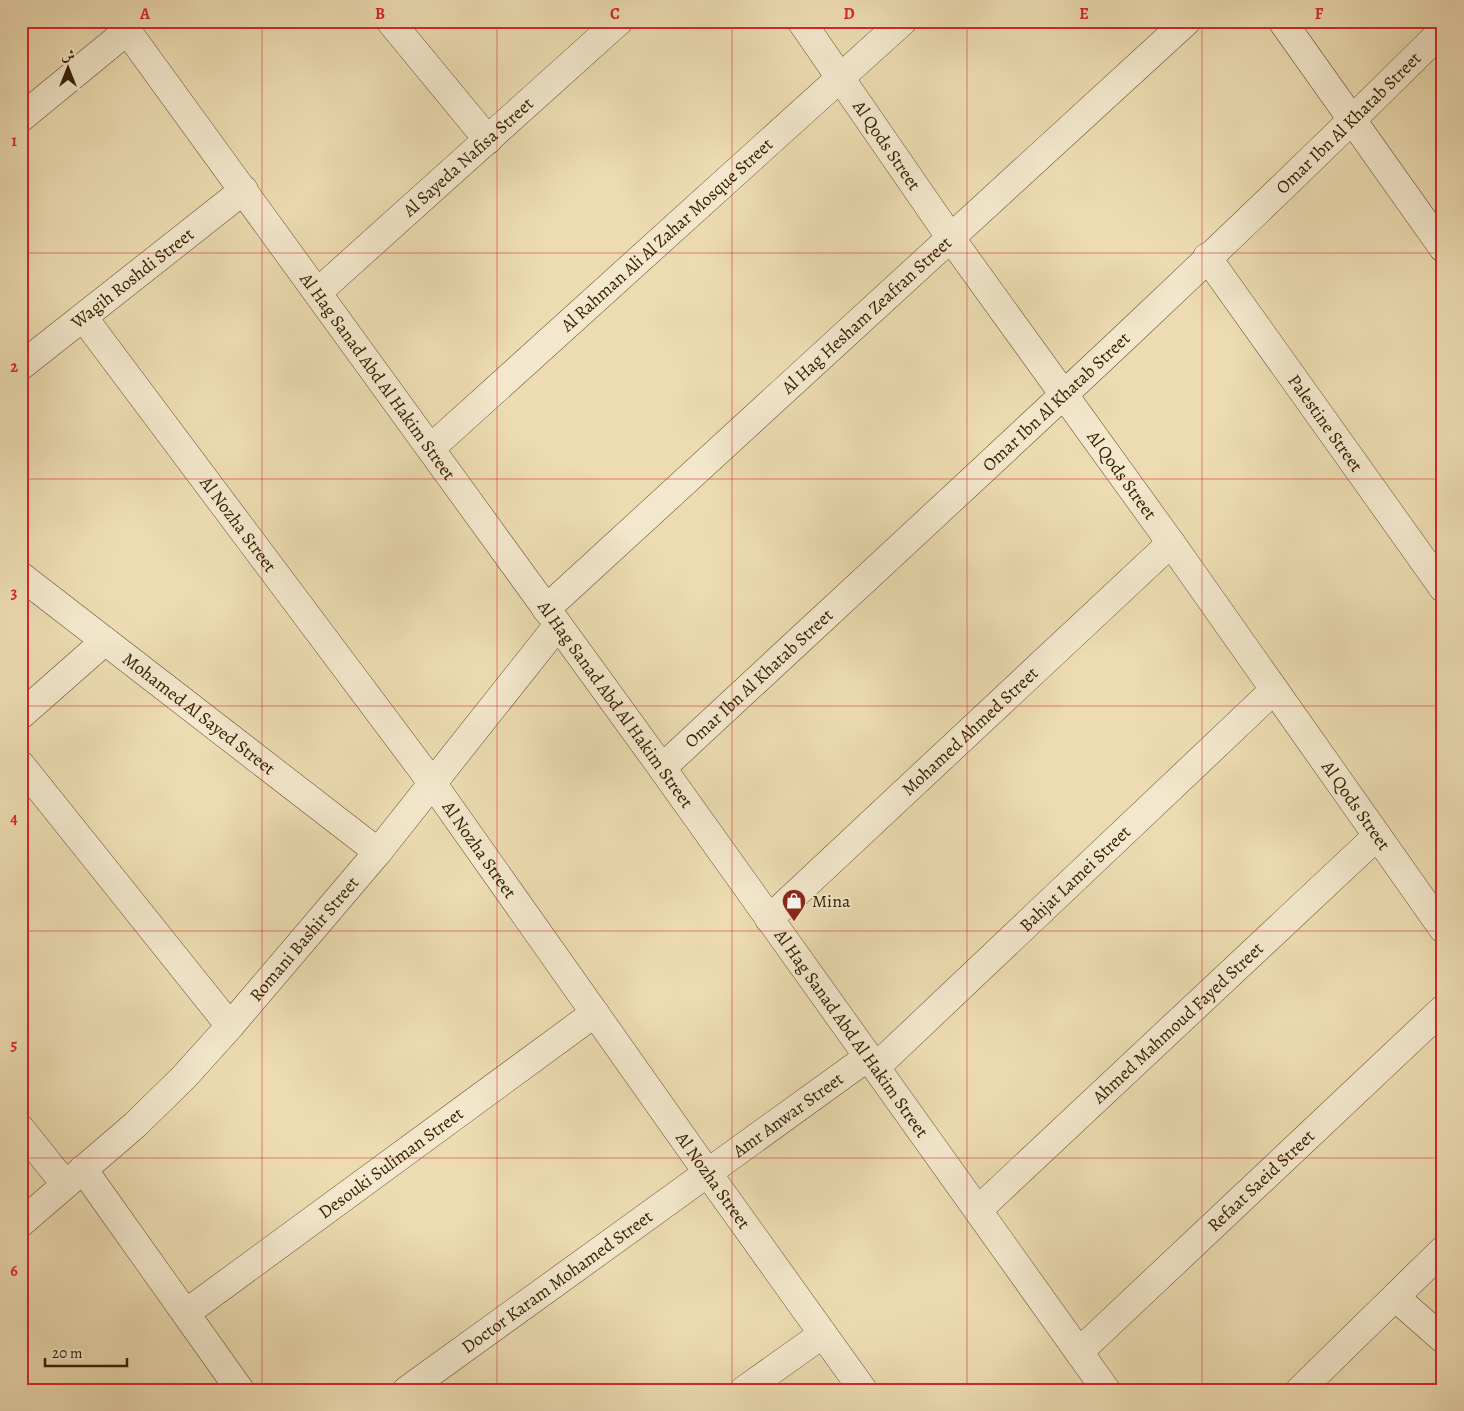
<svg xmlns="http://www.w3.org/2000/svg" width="1464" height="1411" viewBox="0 0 1464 1411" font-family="Alegreya,Amiri,serif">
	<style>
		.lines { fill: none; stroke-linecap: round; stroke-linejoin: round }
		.minor-casing { stroke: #644f2e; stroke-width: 29 }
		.minor { stroke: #f3e8cd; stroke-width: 28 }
		.grid { fill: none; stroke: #d62828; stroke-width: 1; stroke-opacity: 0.55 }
		.labels { text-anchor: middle; stroke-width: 4; stroke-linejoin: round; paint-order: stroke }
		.street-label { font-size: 18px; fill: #362002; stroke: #f3e8cd }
		.poi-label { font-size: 18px; fill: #362002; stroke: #f3e8cd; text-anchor: start }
		.neatline { fill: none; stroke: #d62828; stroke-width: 2 }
		.grid-label { font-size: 16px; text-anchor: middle; font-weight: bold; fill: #d62828 }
	</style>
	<rect width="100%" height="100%" fill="#eddcb2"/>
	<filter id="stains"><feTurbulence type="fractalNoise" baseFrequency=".004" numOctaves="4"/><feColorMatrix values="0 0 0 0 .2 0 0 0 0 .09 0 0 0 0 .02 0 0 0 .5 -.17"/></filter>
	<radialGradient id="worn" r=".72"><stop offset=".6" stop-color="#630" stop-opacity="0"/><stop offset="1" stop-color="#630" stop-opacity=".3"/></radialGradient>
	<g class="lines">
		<defs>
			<g id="minor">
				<path id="s1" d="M120 21 662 768 1106 1390"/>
				<path d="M390 21 488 140"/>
				<path id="s2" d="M801 21 950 237 1171 543 1443 929"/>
				<path d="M1282 21 1443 248"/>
				<path d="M21 118 127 31"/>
				<path id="s3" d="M1207 257 1443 588"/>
				<path id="s4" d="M318 292 619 21"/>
				<path id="s5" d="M83 317 433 784 707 1172 863 1390"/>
				<path id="s6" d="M21 366 244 190"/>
				<path id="s7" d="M431 448 903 21"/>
				<path id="s8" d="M21 576 378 852"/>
				<path id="s9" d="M546 609 1187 21"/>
				<path d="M21 715 105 641"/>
				<path d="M21 765 230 1026"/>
				<path id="s10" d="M662 768C924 524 1189 283 1443 30"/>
				<path id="s11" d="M769 919 1171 543"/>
				<path id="s12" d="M876 1067 1274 690"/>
				<path d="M21 1129 65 1184"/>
				<path d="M83 1169 240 1390"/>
				<path id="s13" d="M978 1210 1377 836"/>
				<path id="s14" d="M21 1223 135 1125 184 1077 230 1026 378 852 558 625"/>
				<path d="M1395 1297 1443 1339"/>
				<path id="s15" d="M186 1313 595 1013"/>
				<path id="s16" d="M1079 1352 1443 1009"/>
				<path id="s17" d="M407 1390 868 1057"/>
				<path d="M744 1390 823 1334"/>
				<path d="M1300 1390 1443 1250"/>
			</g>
		</defs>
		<use href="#minor" class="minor-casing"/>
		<use href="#minor" class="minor"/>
	</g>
	<path class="grid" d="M262 21V1390M497 21V1390M732 21V1390M967 21V1390M1202 21V1390M21 253H1443M21 479H1443M21 706H1443M21 931H1443M21 1158H1443"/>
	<defs>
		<symbol id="shop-pin" viewBox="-11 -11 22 30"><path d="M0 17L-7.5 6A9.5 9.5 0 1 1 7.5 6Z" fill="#8f2418" stroke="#f3e8cd"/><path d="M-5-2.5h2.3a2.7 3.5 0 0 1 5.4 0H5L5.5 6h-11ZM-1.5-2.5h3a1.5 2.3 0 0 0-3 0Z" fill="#fff"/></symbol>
	</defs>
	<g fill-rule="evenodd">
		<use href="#shop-pin" x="780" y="887" width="28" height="38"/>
	</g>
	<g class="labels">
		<g class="street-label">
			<text dy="6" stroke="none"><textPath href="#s10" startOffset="942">Omar Ibn Al Khatab Street</textPath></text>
			<text dy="6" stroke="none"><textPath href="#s2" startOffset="151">Al Qods Street</textPath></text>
			<text dy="6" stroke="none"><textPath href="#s4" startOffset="202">Al Sayeda Nafisa Street</textPath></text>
			<text dy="6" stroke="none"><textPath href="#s7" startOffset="318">Al Rahman Ali Al Zahar Mosque Street</textPath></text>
			<text dy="6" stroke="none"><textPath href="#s6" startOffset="142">Wagih Roshdi Street</textPath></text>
			<text dy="6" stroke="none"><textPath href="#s9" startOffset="435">Al Hag Hesham Zeafran Street</textPath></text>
			<text dy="6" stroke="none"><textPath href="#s1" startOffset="439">Al Hag Sanad Abd Al Hakim Street</textPath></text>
			<text dy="6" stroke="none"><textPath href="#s10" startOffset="538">Omar Ibn Al Khatab Street</textPath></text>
			<text dy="6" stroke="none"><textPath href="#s3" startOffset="204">Palestine Street</textPath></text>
			<text dy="6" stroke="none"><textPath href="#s2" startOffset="556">Al Qods Street</textPath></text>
			<text dy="6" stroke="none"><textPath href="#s5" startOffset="259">Al Nozha Street</textPath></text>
			<text dy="6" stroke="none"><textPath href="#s10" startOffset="132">Omar Ibn Al Khatab Street</textPath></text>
			<text dy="6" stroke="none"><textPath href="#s1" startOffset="844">Al Hag Sanad Abd Al Hakim Street</textPath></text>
			<text dy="6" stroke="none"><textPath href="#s8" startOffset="225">Mohamed Al Sayed Street</textPath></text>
			<text dy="6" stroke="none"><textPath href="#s11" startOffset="275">Mohamed Ahmed Street</textPath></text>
			<text dy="6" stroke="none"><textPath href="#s2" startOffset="961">Al Qods Street</textPath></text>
			<text dy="6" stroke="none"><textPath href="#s5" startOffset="664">Al Nozha Street</textPath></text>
			<text dy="6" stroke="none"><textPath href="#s12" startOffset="274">Bahjat Lamei Street</textPath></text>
			<text dy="6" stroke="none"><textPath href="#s14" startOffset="402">Romani Bashir Street</textPath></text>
			<text dy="6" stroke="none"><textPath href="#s13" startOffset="274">Ahmed Mahmoud Fayed Street</textPath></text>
			<text dy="6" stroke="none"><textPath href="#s1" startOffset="1249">Al Hag Sanad Abd Al Hakim Street</textPath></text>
			<text dy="6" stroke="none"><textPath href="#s17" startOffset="470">Amr Anwar Street</textPath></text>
			<text dy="6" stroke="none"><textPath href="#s15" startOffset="254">Desouki Suliman Street</textPath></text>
			<text dy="6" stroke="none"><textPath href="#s5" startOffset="1069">Al Nozha Street</textPath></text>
			<text dy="6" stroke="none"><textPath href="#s16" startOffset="250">Refaat Saeid Street</textPath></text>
			<text dy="6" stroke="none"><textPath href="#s17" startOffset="185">Doctor Karam Mohamed Street</textPath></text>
		</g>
		<g class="poi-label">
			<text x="812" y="907">Mina</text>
		</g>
	</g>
	<rect width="1464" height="1411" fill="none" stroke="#eddcb2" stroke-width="55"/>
	<g transform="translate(68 68)" stroke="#f3e8cd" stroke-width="4" paint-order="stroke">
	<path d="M0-4L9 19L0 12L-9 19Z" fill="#362002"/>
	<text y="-8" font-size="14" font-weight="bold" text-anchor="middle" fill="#362002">ش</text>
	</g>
	<path d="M45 1358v8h82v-8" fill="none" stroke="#362002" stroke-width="2.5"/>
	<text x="52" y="1358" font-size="15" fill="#362002" stroke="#f3e8cd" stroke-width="4" paint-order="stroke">20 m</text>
	<rect x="28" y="28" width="1408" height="1356" class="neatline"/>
	<g class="grid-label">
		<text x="145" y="19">A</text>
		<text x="380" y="19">B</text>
		<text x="615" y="19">C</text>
		<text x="849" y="19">D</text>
		<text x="1084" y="19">E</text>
		<text x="1319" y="19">F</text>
		<text x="14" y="146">1</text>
		<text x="14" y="372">2</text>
		<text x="14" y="598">3</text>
		<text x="14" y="824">4</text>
		<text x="14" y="1050">5</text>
		<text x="14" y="1276">6</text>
	</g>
	<rect width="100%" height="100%" filter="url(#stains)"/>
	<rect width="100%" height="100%" fill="url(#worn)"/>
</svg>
